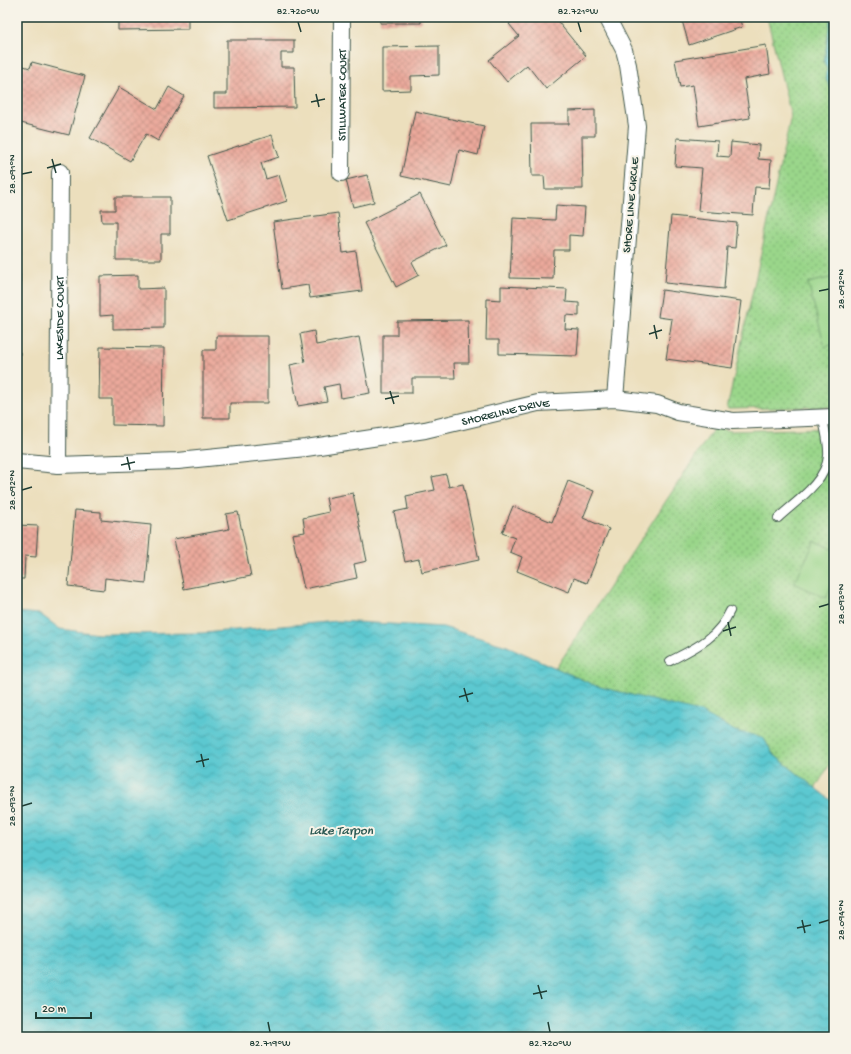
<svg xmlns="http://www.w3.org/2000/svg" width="851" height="1054" viewBox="0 0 851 1054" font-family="'Gochi Hand',sans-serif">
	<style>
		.park { fill: url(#park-dots); stroke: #5c8a5f }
		.pitch { fill: #9ad68a; stroke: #5c8a5f }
		.water { fill: url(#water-waves); stroke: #3d8282 }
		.building { fill: url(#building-cross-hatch) }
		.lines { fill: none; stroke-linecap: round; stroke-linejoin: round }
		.lane-casing { stroke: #3e5549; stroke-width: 10 }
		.street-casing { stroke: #3e5549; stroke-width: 18 }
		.lane { stroke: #fff; stroke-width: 8 }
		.street { stroke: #fff; stroke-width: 16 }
		.ticks { fill: none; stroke: #1f3d34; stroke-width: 1.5 }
		.labels { text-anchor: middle; stroke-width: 4; stroke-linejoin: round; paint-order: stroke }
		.street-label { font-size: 12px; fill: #1f3d34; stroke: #f7f3e8 }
		.water-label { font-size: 13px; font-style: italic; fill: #2b5953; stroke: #f7f3e8 }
		.neatline { fill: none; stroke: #1f3d34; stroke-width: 1.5 }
		.ticks-label { font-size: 10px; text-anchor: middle; fill: #1f3d34 }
	</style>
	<defs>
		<pattern id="park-dots" width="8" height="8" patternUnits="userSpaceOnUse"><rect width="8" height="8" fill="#9ad68a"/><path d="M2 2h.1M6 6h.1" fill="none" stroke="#7daf72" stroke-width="1.8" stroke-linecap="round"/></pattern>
		<pattern id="water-waves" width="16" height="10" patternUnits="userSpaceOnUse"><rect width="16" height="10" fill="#5bc8d0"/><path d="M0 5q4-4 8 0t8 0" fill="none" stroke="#4ba4aa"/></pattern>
		<pattern id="building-cross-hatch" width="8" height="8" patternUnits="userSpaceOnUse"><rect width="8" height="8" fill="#eba99b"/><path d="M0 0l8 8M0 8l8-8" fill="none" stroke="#be8b7f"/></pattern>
	</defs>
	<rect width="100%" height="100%" fill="#f7f3e8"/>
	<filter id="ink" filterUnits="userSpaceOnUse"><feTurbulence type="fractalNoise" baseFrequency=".025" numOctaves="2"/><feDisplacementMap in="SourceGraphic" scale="8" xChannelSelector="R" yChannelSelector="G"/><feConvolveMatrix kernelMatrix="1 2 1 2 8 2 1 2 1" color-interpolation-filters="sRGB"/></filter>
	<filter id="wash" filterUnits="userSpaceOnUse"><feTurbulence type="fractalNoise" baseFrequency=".012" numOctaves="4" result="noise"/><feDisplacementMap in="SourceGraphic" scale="16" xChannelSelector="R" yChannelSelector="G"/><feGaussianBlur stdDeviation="0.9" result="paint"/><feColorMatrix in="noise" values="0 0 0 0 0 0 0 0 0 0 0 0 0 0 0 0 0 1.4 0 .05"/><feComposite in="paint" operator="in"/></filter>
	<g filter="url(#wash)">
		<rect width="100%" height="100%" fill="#ecdfbd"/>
		<path class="park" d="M767 17H831L824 62 827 69 826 79 834 93V406L829 407 727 409 791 116Z
			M714 428 732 431 834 428V757L815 789 770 751 703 714 596 686 556 668Z"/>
		<path class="pitch" d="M834 277V344L825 347 808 283Z
			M815 541 834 550V581L826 598 794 583Z"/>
		<path class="water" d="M831 17H834V93L826 79 827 69 824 62Z
			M17 612 40 614 60 629 99 634 203 633 338 621 443 627 507 646 596 686 703 713 735 731 763 737 773 754 834 803V1037H17Z"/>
		<g id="blocks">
			<path class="building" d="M118 17H188V29L118 30Z
				M233 17H301V20H233Z
				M380 17H421V23H380Z
				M518 17H554L586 56 546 89 527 65 507 82 489 60 519 36 509 24Z
				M681 17H739L742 27 689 45Z
				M227 40H294V53H281V67H294L295 107 214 108V94H227Z
				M766 45 770 74 744 79 750 118 699 126 693 85 680 87 675 60Z
				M439 46V75L411 76V90L382 91V47Z
				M32 62 85 76 69 135 17 122V64L30 68Z
				M119 87 157 109 169 87 184 96 158 141 146 134 130 161 90 138Z
				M595 110V136H582L583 189H545L544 176H532L531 124H569V111Z
				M415 111 484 126 478 155 459 150 451 187 401 176Z
				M272 135 279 157 261 163 266 179 279 175 287 201 228 220 207 156Z
				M677 138 718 141 717 156 730 157 731 142 759 145 758 159 771 160 769 188 755 187 753 215 698 211 702 168 675 166Z
				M367 175 374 202 353 207 346 180Z
				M420 194 446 245 412 262 419 275 396 287 364 223Z
				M115 197H170V234H161V260H116V222H102L101 210H115Z
				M556 205 585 207 583 236 569 235V250H554L553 279 510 278 513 218 555 220Z
				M338 213 343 253 356 251 362 291 310 298 308 285 282 289 273 222Z
				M671 216 737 223 735 248 727 247 724 289 665 283Z
				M17 274H20V302H17Z
				M138 275V289L164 288V328L113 329V315L100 316V276Z
				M501 286 567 289 566 302 579 303V316L566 315 565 329 579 330 577 356 499 354V340H486L487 299 501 300Z
				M662 290 741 301 732 368 666 359 672 319 658 317Z
				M468 320 469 363H454L455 378H412V393H383V335H397V321Z
				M314 331 316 345 359 337 370 393 341 398 339 384 324 387 327 401 298 406 290 365 305 362 300 334Z
				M216 336H268V403H230V418H203V350H216Z
				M100 347 164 348 163 426 112 425V399H99Z
				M17 352H20V380H17Z
				M446 474 449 487 463 484 479 560 422 572 419 559 405 562 394 512 408 509 406 496 435 490 432 477Z
				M568 481 594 491 583 518 609 529 587 583 574 578 569 592 517 571 522 557 510 552 515 538 502 533 513 506 552 522Z
				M353 493 367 561 354 564 357 578 304 589 292 534 305 532 303 518 329 512 326 498Z
				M75 510 101 512V520L151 525 146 583 105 578 104 590 68 586Z
				M238 512 251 576 184 589 174 539 229 529 226 514Z
				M17 525 38 526 36 557 25 556 24 579H17Z"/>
		</g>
	</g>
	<g filter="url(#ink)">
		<use href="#blocks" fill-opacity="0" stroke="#3e5549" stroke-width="1"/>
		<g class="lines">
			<defs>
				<path id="lane" d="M778 518C795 502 826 482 828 456 829 444 825 431 823 419
					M670 661C695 648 718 638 730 611"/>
				<g id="street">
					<path d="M607 17 624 50 628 65 637 126 615 399"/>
					<path id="s1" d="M341 173 342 17"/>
					<path id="s2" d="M17 461 58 465 178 461 306 448 425 430 538 403 615 399 657 404 678 412 733 421 834 417"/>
					<path id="s3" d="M58 465 60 172"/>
				</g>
			</defs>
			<use href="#lane" class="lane-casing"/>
			<use href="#street" class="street-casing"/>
			<use href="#lane" class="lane"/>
			<use href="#street" class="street"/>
		</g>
	</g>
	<path class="ticks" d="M298 22 301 32M578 22 581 32M316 94 319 107M311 102 325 99M52 159 56 173M47 168 61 164M22 174 32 172M819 291 829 289M654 325 657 339M649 334 662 330M390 391 394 404M385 399 399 396M127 457 130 470M121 465 135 462M22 490 32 487M819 607 829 604M728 622 731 636M723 631 736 627M464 688 468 702M459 697 473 693M201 754 204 767M196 762 209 759M22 806 32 803M802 920 805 933M819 923 829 920M797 928 811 925M538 985 542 999M533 994 547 991M268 1022 270 1032M548 1022 550 1032"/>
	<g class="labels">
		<g class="street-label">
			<text dy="4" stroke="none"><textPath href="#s1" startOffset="78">STILLWATER COURT</textPath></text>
			<text transform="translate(630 205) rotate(-85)" y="4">SHORE LINE CIRCLE</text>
			<text dy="4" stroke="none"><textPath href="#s3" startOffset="147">LAKESIDE COURT</textPath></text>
			<text dy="4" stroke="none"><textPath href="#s2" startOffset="493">SHORELINE DRIVE</textPath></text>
		</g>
		<g class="water-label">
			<text x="341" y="834">Lake Tarpon</text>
		</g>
	</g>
	<rect width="851" height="1054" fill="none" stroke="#f7f3e8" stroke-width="44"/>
	<path d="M36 1012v6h55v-6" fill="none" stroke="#1f3d34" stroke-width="2"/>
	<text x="42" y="1012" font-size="12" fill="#1f3d34" stroke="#f7f3e8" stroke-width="3" paint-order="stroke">20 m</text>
	<rect x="22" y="22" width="807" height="1010" class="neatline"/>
	<g class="ticks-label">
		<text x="298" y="14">82.720°W</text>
		<text x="578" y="14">82.721°W</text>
		<text transform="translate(11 174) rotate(-90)" y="4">28.091°N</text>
		<text transform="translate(840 289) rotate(-90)" y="4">28.092°N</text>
		<text transform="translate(11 490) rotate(-90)" y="4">28.092°N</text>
		<text transform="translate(840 604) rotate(-90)" y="4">28.093°N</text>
		<text transform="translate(11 806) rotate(-90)" y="4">28.093°N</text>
		<text transform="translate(840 920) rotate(-90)" y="4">28.094°N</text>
		<text x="270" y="1046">82.719°W</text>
		<text x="550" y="1046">82.720°W</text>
	</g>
</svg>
